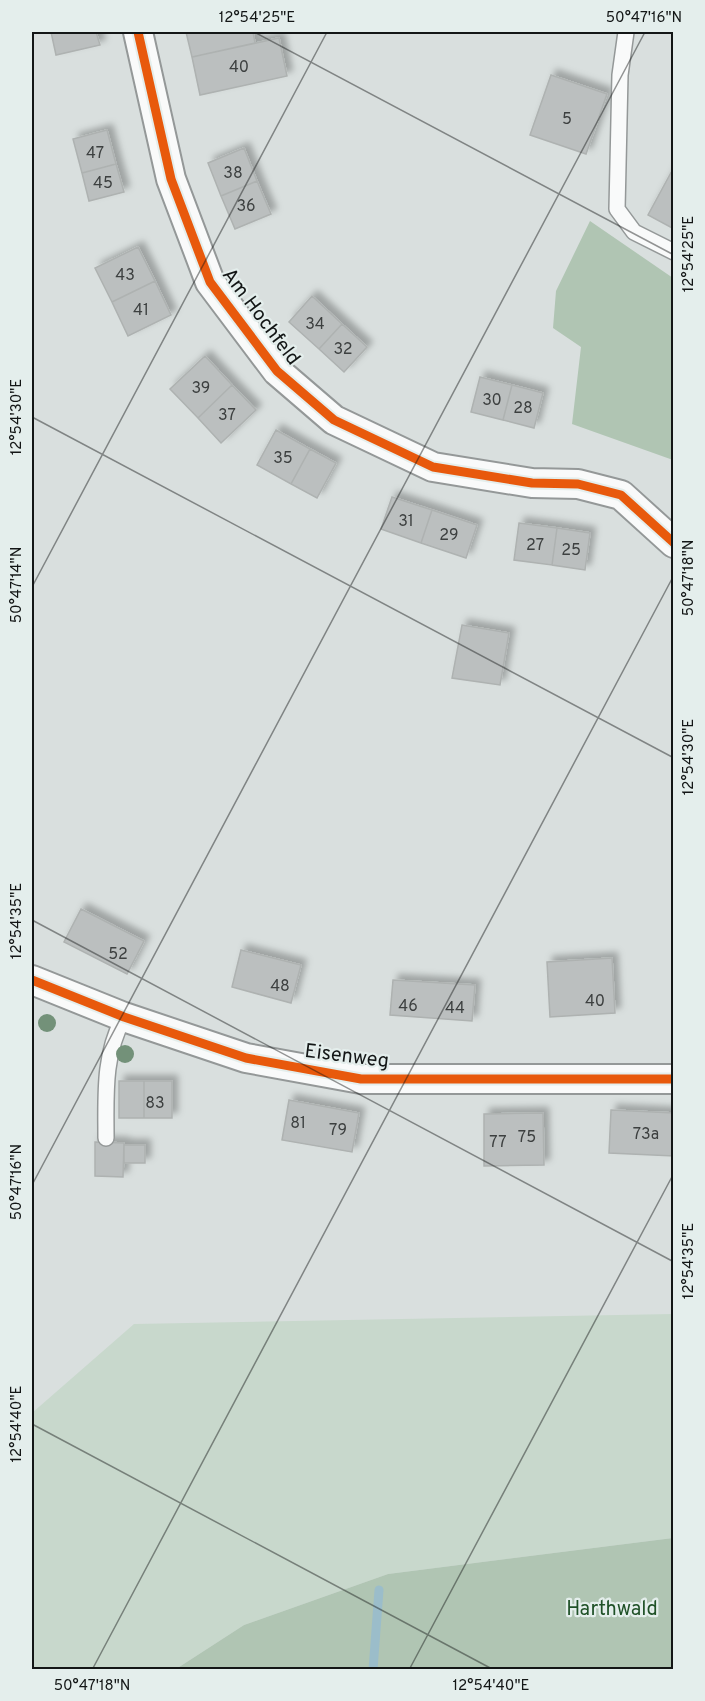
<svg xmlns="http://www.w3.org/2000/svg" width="705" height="1701" viewBox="0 0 705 1701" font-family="Overpass,sans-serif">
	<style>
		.green { fill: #c8d8cc }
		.forest { fill: #b0c5b3 }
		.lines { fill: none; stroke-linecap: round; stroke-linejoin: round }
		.stream { stroke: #9bbdca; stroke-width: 9 }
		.building { fill: #bbbfbf; stroke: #aeb2b1; stroke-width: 1.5; filter: url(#shadow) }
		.lane-casing { stroke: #949898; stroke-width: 18 }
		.street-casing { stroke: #949898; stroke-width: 32 }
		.lane { stroke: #f9fafa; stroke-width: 15 }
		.street { stroke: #f9fafa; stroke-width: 28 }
		.cycleway-casing { stroke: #e4eeec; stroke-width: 13 }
		.cycleway { stroke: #e8590c; stroke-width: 9 }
		.tree { fill: #739179 }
		.ticks { fill: none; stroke: #131616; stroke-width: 1.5; stroke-opacity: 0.45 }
		.labels { text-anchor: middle; stroke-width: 4.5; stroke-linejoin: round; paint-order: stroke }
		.number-label { font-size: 16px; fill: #3d4040 }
		.street-label { font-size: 20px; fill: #131616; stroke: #e4eeec }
		.park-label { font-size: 20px; fill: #1f5127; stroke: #e4eeec }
		.neatline { fill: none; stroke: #131616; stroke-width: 2 }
		.ticks-label { font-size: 15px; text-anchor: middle; fill: #131616 }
	</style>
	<defs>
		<filter id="shadow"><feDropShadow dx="5.5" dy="-5.5" stdDeviation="3" flood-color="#0004"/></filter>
	</defs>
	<rect width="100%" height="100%" fill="#d9dfde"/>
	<path class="green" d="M673 1314V1538L388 1574 244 1625 176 1669H32V1413L134 1324Z"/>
	<path class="forest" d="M590 221 673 278V460L572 424 581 347 553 328 556 291Z
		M673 1538V1669H176L244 1625 388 1574Z"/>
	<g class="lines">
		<path class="stream" d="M373 1670 379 1590"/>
	</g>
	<path class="building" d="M51 32H96L100 45 56 55Z
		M186 32H253L255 43 192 57Z
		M279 38 287 76 200 95 192 57Z
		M551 75 607 94 586 154 530 135Z
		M107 130 116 164 82 173 73 139Z
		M244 148 257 181 221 196 208 163Z
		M116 164 124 192 89 201 82 173Z
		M674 167V229L648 215Z
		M257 181 271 214 235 229 221 196Z
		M138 247 155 281 112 302 95 268Z
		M155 281 171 315 128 336 112 302Z
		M312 296 342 324 319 349 289 322Z
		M342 324 367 347 344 372 319 349Z
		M205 356 232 385 198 418 170 389Z
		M480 377 512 385 503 420 471 412Z
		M232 385 256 410 221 443 198 418Z
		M512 385 543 393 534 428 503 420Z
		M276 430 310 449 291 484 257 465Z
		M310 449 336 463 317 498 291 484Z
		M392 497 432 510 421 543 381 529Z
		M432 510 477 525 466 558 421 543Z
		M519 523 557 528 552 565 514 560Z
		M557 528 590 533 585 570 552 565Z
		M462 625 509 633 500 685 452 678Z
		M81 909 144 941 127 974 64 942Z
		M241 950 301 965 291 1003 232 987Z
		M612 958 615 1013 550 1017 547 962Z
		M393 980 475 985 472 1021 390 1015Z
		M119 1081H144V1118H119Z
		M144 1081H172V1118H144Z
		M289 1100 359 1113 352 1152 282 1140Z
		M611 1110 674 1113V1156L609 1153Z
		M543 1113 544 1165 484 1166V1114Z
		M95 1142 124 1143 123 1177 95 1176Z
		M124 1145H145V1163H124Z"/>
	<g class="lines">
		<defs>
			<path id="lane" d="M626 32 620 75 617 209 634 232 674 252
				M106 1138C106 1096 103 1055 124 1017"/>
			<path id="street" d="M138 32 171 179 210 282 277 371 334 420 433 467 532 483 578 484 621 495 674 543
				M32 980 124 1017 246 1058 361 1079H674"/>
		</defs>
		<use href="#lane" class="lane-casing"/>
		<use href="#street" class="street-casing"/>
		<use href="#lane" class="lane"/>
		<use href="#street" class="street"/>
		<defs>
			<path id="cycleway" d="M138 32 171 179 210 282 277 371 334 420 433 467 532 483 578 484 621 495 674 543
				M32 980 124 1017 246 1058 361 1079H674"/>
		</defs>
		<use href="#cycleway" class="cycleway-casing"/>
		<use href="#cycleway" class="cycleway"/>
	</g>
	<g class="tree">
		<circle cx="47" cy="1023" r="9"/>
		<circle cx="125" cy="1054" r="9"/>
	</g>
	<path class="ticks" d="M254 32 674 255M32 417 674 758M32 587 327 32M32 920 674 1262M32 1185 645 32M32 1424 494 1670M92 1670 674 575M409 1670 674 1173"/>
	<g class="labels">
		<g class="number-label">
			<text x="239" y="72">40</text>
			<text x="567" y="124">5</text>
			<text x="95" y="158">47</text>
			<text x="233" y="178">38</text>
			<text x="103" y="188">45</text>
			<text x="246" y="211">36</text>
			<text x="125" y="280">43</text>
			<text x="141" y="315">41</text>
			<text x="315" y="329">34</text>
			<text x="343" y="354">32</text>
			<text x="201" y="393">39</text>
			<text x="492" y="405">30</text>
			<text x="523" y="413">28</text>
			<text x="227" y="420">37</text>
			<text x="283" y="463">35</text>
			<text x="406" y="526">31</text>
			<text x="449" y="540">29</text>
			<text x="535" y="550">27</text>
			<text x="571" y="555">25</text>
			<text x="118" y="959">52</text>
			<text x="280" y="991">48</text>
			<text x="595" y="1006">40</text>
			<text x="408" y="1011">46</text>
			<text x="455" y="1013">44</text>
			<text x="155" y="1108">83</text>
			<text x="298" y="1128">81</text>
			<text x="338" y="1135">79</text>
			<text x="646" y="1139">73a</text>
			<text x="527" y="1142">75</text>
			<text x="498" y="1147">77</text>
		</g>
		<g class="street-label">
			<text transform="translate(262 316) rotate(53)" y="7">Am Hochfeld</text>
			<text transform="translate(347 1055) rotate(7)" y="7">Eisenweg</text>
		</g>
		<g class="park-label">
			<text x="612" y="1615">Harthwald</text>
		</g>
	</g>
	<rect width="705" height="1701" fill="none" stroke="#e4eeec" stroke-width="66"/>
	<rect x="33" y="33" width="639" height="1635" class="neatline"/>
	<g class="ticks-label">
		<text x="257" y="22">12°54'25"E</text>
		<text x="644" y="22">50°47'16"N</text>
		<text transform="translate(688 254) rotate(-90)" y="5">12°54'25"E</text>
		<text transform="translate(16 417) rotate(-90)" y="5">12°54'30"E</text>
		<text transform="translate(688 578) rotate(-90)" y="5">50°47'18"N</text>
		<text transform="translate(16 585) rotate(-90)" y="5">50°47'14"N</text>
		<text transform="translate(688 757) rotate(-90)" y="5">12°54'30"E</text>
		<text transform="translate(16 921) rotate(-90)" y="5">12°54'35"E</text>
		<text transform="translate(16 1182) rotate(-90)" y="5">50°47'16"N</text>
		<text transform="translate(688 1261) rotate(-90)" y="5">12°54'35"E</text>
		<text transform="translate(16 1424) rotate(-90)" y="5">12°54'40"E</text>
		<text x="92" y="1690">50°47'18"N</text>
		<text x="491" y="1690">12°54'40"E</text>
	</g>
</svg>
